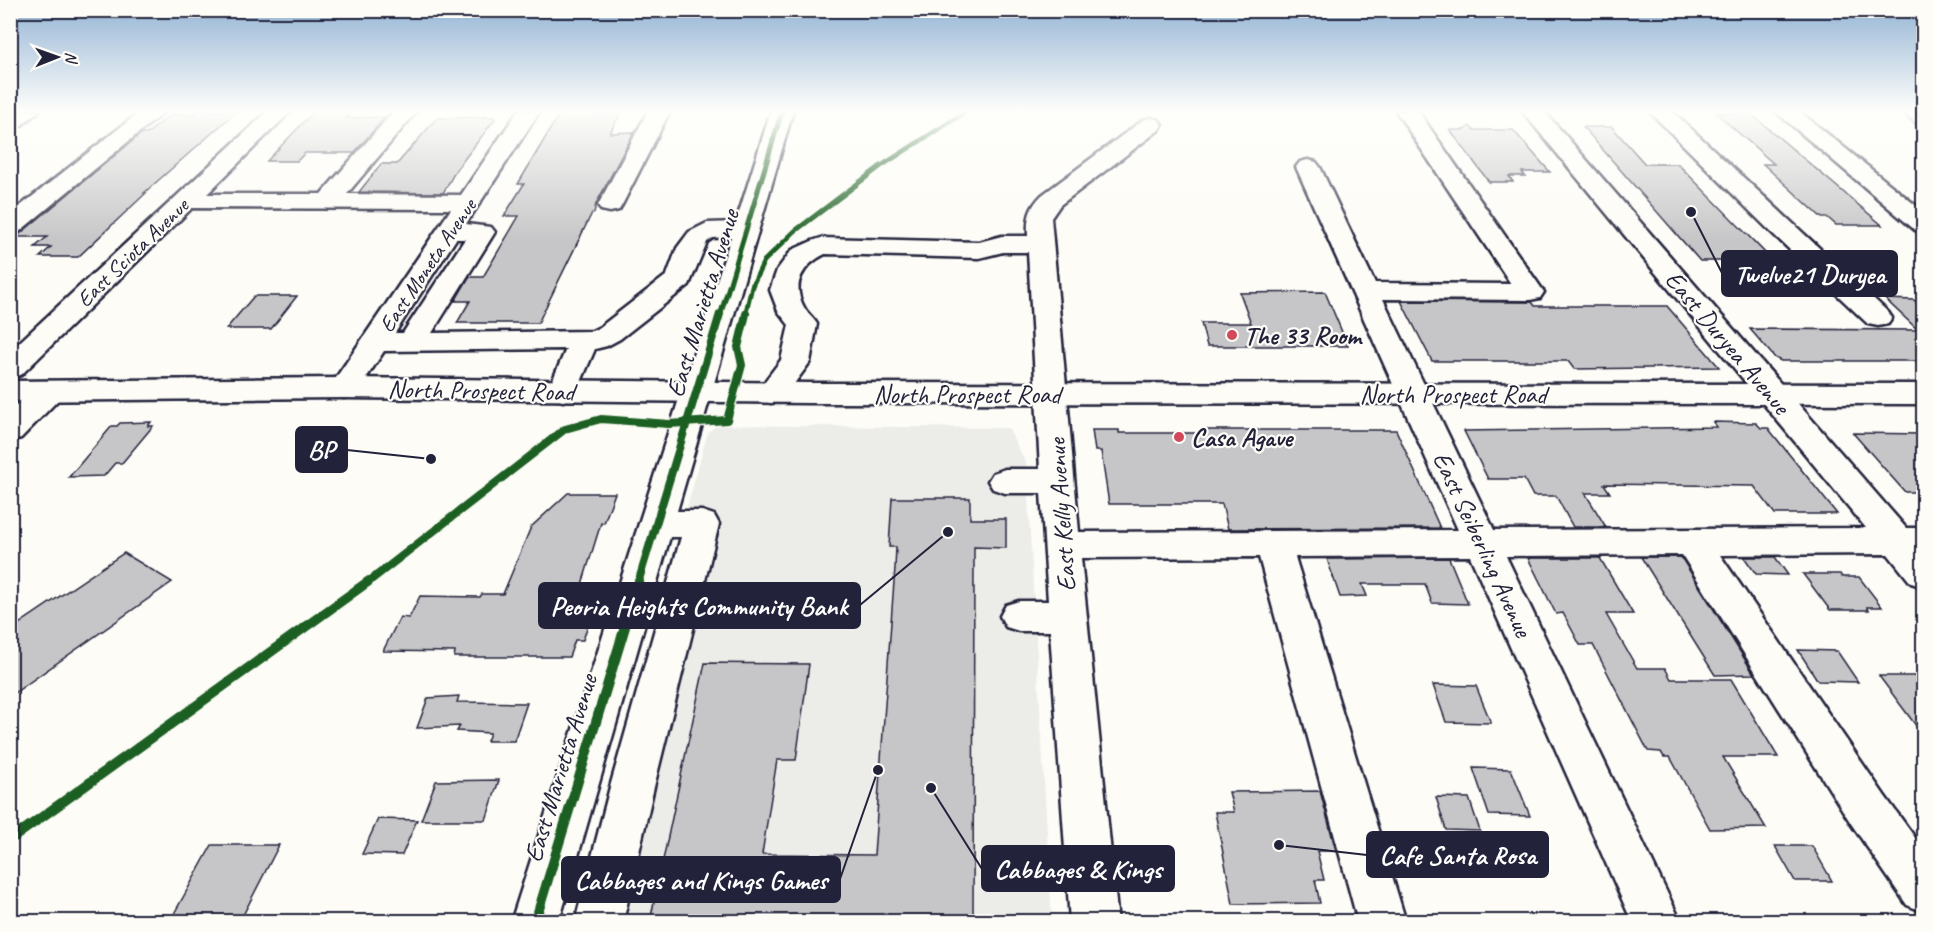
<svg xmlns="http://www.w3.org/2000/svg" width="1934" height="932" viewBox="0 0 1934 932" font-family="Caveat,sans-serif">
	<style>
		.built { fill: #ecece9 }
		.building { fill: #c6c6c8; stroke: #22223b; stroke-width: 1.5 }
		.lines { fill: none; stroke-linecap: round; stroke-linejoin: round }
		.minor-casing { stroke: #22223b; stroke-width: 5 }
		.major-casing { stroke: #22223b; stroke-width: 5 }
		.minor { fill: #fdfcf7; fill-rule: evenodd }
		.major { fill: #fdfcf7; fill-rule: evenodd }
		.cycleway-far2-casing { stroke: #fdfcf7; stroke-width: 8 }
		.cycleway-far1-casing { stroke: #fdfcf7; stroke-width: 11 }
		.cycleway-casing { stroke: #fdfcf7; stroke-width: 14 }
		.cycleway-far2 { stroke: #1b5e20; stroke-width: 5 }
		.cycleway-far1 { stroke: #1b5e20; stroke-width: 8 }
		.cycleway { stroke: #1b5e20; stroke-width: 10 }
		.poi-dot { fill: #d1495b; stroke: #fdfcf7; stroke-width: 2 }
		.labels { text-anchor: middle; stroke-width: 4.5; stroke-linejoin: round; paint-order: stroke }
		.far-street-label { font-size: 22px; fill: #22223b; stroke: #fdfcf7 }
		.street-label { font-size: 26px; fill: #22223b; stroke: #fdfcf7 }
		.poi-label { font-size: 26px; font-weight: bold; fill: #22223b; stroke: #fdfcf7; text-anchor: start }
		.leader { fill: none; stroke: #22223b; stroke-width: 2 }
		.callout-dot { fill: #22223b; stroke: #fdfcf7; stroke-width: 2 }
		.callout { fill: #22223b; stroke: #22223b; stroke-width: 2 }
		.callout-label { font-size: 27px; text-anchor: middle; font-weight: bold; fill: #fff }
	</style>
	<rect width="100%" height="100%" fill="#fdfcf7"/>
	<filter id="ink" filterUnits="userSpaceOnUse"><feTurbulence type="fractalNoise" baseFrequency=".0167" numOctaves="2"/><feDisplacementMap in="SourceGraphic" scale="12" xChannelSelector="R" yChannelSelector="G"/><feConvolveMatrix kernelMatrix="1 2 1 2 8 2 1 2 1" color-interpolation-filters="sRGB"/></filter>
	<g filter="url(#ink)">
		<path class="built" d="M717 425 1008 428 1026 463 1052 921 572 922 708 432Z"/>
		<path class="building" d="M198 111H237L144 193H146L78 257H40L51 247H35L47 237H16L141 134H147L171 114H194Z
			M314 111H352L346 118 385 117 354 153H305L297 161H267Z
			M561 111H600L598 114H620L610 133 634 132 596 204 594 213H592L538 323H457L470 301H455L469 277H483L519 216H504L524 184H518Z
			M1716 113H1750L1882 225H1836L1828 218H1822L1763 164H1774Z
			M492 117 495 119 456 170 443 193 359 192 381 164H397L437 118Z
			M1470 126 1473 130H1513L1550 172H1522L1525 176H1509L1513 182H1489L1450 130H1464Z
			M1583 127H1612L1645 164H1678L1773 261H1700Z
			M1325 292 1348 346H1207L1201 323H1251L1240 293Z
			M254 296H297L271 329H226Z
			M1885 299 1914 300 1923 308V361H1781L1775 358 1750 329 1918 330Z
			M1401 301 1532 302 1535 306H1667L1719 367 1574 369 1568 361H1432Z
			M151 422 148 426H153L122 463H115L104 476 69 477 112 426H117L120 423Z
			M1713 422 1756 423 1761 428H1768L1837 514H1775L1754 486 1604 484 1610 493H1585L1606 527H1573L1556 496H1533L1524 479H1488L1464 431 1717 427Z
			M1092 430H1119V433H1205L1204 430H1396L1440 528 1228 529 1222 504H1109L1101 451H1095Z
			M1853 433 1923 434V492H1905Z
			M568 493H615L604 523H601L579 594H592L586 611H593L583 640H575L569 657H454L455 652 383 651 400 617 409 618 420 596 480 597 482 594H503L531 527Z
			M892 498H970V519H1006V548L974 547 973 921H650L705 663 809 664 796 760H777L762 854 874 855 895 568 896 547H889Z
			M124 553 172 582 10 696V630Z
			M1641 557H1681L1754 674 1715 675Z
			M1744 557H1775L1788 575 1756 574Z
			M1449 558 1468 604 1432 603 1425 584H1362L1367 596 1340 597 1327 559Z
			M1528 558H1600L1633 614H1606L1637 668H1665L1671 679H1731L1778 757H1723L1766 828 1710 829 1670 757H1664L1661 752 1648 751 1593 645H1580L1563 613 1556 614Z
			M1803 574H1840L1842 577H1859L1882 607H1867L1869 610H1830Z
			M1798 650 1837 651 1858 682 1818 681Z
			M1879 676H1914L1916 678H1923V735Z
			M1433 685 1476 686 1491 723 1446 722Z
			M459 696 457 702 527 703 514 741H487L490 733 457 731 460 726 417 728 428 698Z
			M1473 768 1511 769 1530 816 1489 815Z
			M499 780 486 820H421L436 781Z
			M1320 791 1336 851H1317L1324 880H1315L1320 903 1233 904 1215 812H1234L1229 792Z
			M1436 797 1469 798 1480 831 1446 830Z
			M378 819 417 820 402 855 362 854Z
			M212 845H279L240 921H170Z
			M1775 846H1812L1832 881H1795Z"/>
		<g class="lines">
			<defs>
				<path id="minor" d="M14 111H39L18 128 10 129V113Z
					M141 111H165L19 232 10 234V214Z
					M268 111H291L207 194H321L394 111H417L347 194 461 195 518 111H540L466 224 491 227 495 232 432 333 592 331 600 327 667 275 677 248 689 232 707 223 736 222 771 111H793L677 511H702L714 515 719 524 654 787 623 922H575L610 787 681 537H670L559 922H511L731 237 713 238 707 242 689 285 620 339 607 346 595 349 574 398 563 401 552 398 548 391 566 349 384 351 355 395 344 398 333 395 329 388 451 209 192 208 21 375 10 377V351ZM456 239H465L403 333H395Z
					M648 111H670L622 205 619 210 610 212 601 210 598 205Z
					M1396 111H1418L1544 292 1540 298 1530 300 1383 299 1494 530 1866 528 1522 111H1544L1906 528H1924V587L1911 583 1888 554 1720 555 1884 795 1924 850V912L1907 905 1852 825 1682 555 1506 556 1681 922H1632L1470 556 1295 557 1406 922H1358L1259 557 1081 558 1118 922H1070L1050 631H1019L1006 627 1000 616 1006 605 1019 601H1048L1041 493H1005L993 489 988 481 993 473 1005 469H1040L1028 252H1003L979 258 825 254C803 265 790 284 805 309 808 314 814 319 817 324L810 362 805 369 782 400 771 403 760 400 756 393 781 360 789 325 778 311 770 290 777 270 792 250 812 241 821 238 979 242 1002 236H1028C1027 218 1029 208 1042 195L1143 120 1151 118 1159 120 1162 125 1159 130 1060 205 1051 218 1079 532 1458 530 1296 167 1300 162 1308 160 1316 162 1320 167 1375 283 1511 284Z
					M1649 111H1672L1888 312 1892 318 1888 324 1878 326 1868 324 1771 232Z
					M1775 111H1799L1924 212V232L1915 230Z
					M1902 111H1924V124L1916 123Z
					M49 381 60 384 64 391 60 398 21 438 10 441V411L38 384Z"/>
				<path id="major" d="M344 378 810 383 1924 384V404L810 403 344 398 10 401V381Z"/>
			</defs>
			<use href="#minor" class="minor-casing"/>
			<use href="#major" class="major-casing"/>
			<use href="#minor" class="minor"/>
			<use href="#major" class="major"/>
			<defs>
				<path id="cycleway-far2" d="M720 316 782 111
					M745 316 752 286 764 261 795 231 881 166 967 111"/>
				<path id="cycleway-far1" d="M367 583 565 429 601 419 669 424 727 420 742 365 738 347 746 314
					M638 583 720 314"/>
				<path id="cycleway" d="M10 840 369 581
					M535 922 639 581"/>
			</defs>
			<use href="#cycleway-far2" class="cycleway-far2-casing"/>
			<use href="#cycleway-far1" class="cycleway-far1-casing"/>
			<use href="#cycleway" class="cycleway-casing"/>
			<use href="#cycleway-far2" class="cycleway-far2"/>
			<use href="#cycleway-far1" class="cycleway-far1"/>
			<use href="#cycleway" class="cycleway"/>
		</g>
	</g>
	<linearGradient id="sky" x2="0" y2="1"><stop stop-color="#92b3d4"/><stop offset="0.46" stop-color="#fefefb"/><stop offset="1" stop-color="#fefefb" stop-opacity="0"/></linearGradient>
	<rect width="1934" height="241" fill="url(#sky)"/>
	<g class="poi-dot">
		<circle cx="1232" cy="335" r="6"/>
		<circle cx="1179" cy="437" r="6"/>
	</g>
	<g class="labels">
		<g class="far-street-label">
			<text transform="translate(132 252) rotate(-44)" y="8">East Sciota Avenue</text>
			<text transform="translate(427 265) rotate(-56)" y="8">East Moneta Avenue</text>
		</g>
		<g class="street-label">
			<text transform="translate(702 303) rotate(-73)" y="9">East Marietta Avenue</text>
			<text transform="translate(1728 342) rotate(50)" y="9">East Duryea Avenue</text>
			<text transform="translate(481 390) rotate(1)" y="9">North Prospect Road</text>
			<text x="967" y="403">North Prospect Road</text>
			<text x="1453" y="403">North Prospect Road</text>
			<text transform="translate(1061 515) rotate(-94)" y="9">East Kelly Avenue</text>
			<text transform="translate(1483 544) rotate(65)" y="9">East Seiberling Avenue</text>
			<text transform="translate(560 768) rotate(-73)" y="9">East Marietta Avenue</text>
		</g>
		<g class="poi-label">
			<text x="1244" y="344">The 33 Room</text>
			<text x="1191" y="446">Casa Agave</text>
		</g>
	</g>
	<path class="leader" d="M1691 212L1722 273M431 459L347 450M948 532L860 605M1279 845L1367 855M931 788L982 869M878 770L840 879"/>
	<g class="callout-dot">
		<circle cx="1691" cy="212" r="6"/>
		<circle cx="431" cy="459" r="6"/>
		<circle cx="948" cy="532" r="6"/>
		<circle cx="1279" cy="845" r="6"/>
		<circle cx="931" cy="788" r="6"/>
		<circle cx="878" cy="770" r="6"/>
	</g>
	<g class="callout">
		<rect x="1722" y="251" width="175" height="45" rx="6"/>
		<rect x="296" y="427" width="51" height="45" rx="6"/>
		<rect x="539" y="583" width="321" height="45" rx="6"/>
		<rect x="1367" y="832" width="181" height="45" rx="6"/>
		<rect x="982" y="846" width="192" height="45" rx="6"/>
		<rect x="562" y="857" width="278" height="45" rx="6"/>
	</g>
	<g class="callout-label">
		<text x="1810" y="283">Twelve21 Duryea</text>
		<text x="321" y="459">BP</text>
		<text x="699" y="615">Peoria Heights Community Bank</text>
		<text x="1458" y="864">Cafe Santa Rosa</text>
		<text x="1078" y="878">Cabbages &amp; Kings</text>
		<text x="701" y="889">Cabbages and Kings Games</text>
	</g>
	<rect width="1934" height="932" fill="none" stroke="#fdfcf7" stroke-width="36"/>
	<rect x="18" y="18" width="1898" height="896" fill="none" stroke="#22223b" stroke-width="2" filter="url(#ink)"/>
	<g transform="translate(57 57) rotate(89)" stroke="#fdfcf7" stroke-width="4.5" paint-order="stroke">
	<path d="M0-4.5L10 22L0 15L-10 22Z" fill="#22223b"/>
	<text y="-9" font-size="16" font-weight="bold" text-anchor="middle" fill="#22223b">N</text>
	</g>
</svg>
